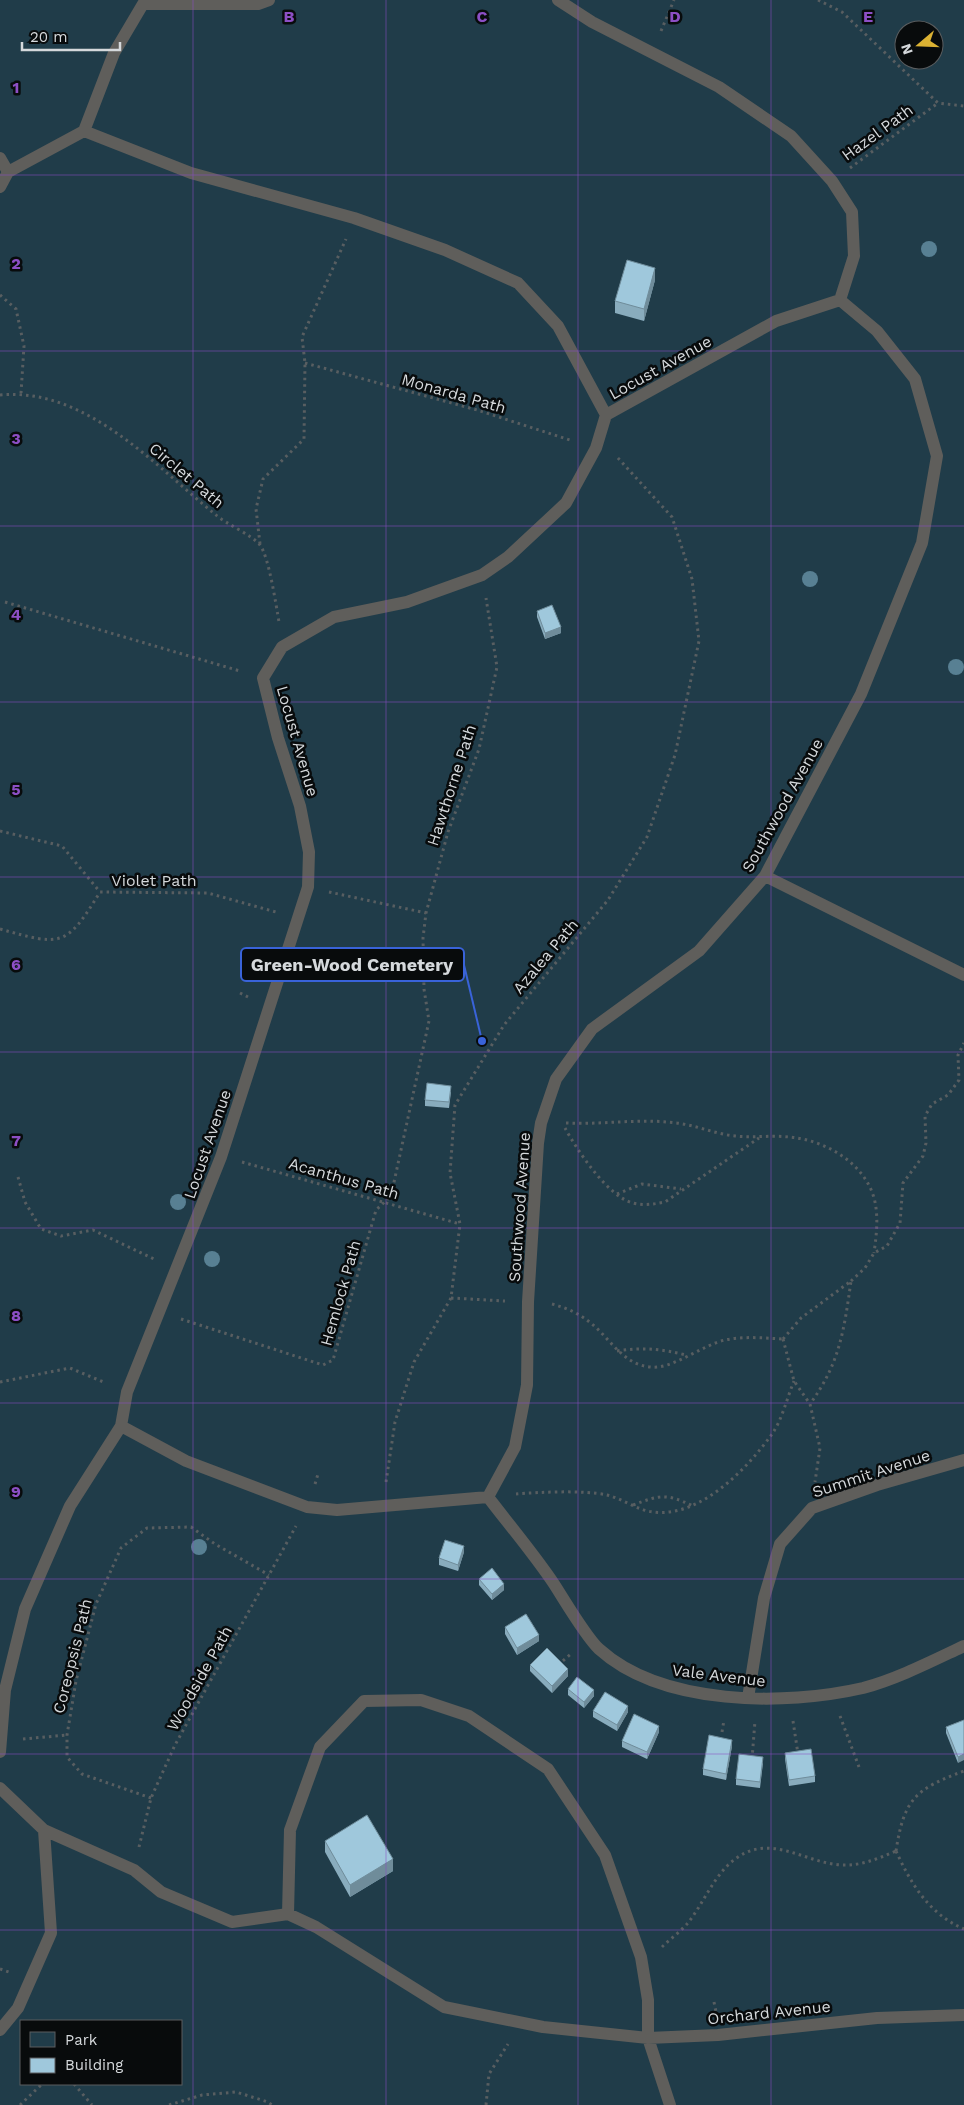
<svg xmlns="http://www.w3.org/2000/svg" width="964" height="2105" viewBox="0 0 964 2105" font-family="'Work Sans',sans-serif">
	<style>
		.green { fill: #203c49; fill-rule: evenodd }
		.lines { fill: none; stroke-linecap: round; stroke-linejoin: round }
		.path { stroke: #585e61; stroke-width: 3; stroke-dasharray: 2.5 4; stroke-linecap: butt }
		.service { stroke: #5f5e5b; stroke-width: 12 }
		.tree { fill: #588093 }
		.wall { fill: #89acbd }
		.shaded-wall { fill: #6f8c9a }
		.building { fill: #9fc8dc; stroke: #6f8c9a }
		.grid { fill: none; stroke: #8d4fc5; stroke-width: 1; stroke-opacity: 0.55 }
		.labels { text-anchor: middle; stroke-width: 5; stroke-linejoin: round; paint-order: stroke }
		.street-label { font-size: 16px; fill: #d5d9dc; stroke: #080b0c }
		.grid-label { font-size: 16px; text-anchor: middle; font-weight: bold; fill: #8d4fc5; stroke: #080b0c; stroke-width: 5; stroke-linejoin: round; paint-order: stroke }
		.leader { fill: none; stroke: #3963d9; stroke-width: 2 }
		.callout-dot { fill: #3963d9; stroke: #080b0c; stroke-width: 2 }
		.callout { fill: #080b0c; stroke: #3963d9; stroke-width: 2 }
		.callout-label { font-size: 18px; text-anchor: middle; font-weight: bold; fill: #d5d9dc }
	</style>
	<rect width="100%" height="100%" fill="#1b2225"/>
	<path class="green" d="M0 0H964V2105H0ZM904 30H934V60H904ZM21 2021H181V2084H21Z"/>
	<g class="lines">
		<path class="path" d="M818 0 842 12 938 103 964 106
			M661 31 674 0
			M850 168 938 103
			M0 295 16 309 24 346 21 393
			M305 363 477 410 573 441
			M0 395C86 387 154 465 216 515 226 524 252 535 260 545 269 557 276 605 279 622
			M260 544 256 509 263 479 304 439 305 363 302 337 346 239
			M5 602 240 671
			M0 831 62 846 100 892
			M329 892 426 913
			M0 929C61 946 66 948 100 892L208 893 276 912
			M240 993 248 997
			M566 1123C603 1125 640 1118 676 1123 696 1125 715 1134 735 1136 753 1138 771 1135 789 1137 827 1140 871 1166 876 1208 878 1223 876 1238 874 1253
			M565 1128C577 1150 608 1197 633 1203 644 1206 654 1204 665 1202L759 1138
			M242 1162 460 1224
			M18 1177 25 1202 41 1229 61 1236 93 1230 156 1260
			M617 1194 642 1184 681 1189
			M851 1281 865 1268 874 1253 887 1246 900 1223 903 1183 923 1156 926 1143 925 1116 932 1104 948 1095 959 1080 958 1055 964 1043
			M451 1298 505 1301
			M552 1304C567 1308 580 1314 592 1324 611 1340 623 1364 650 1367 672 1370 702 1345 725 1340 744 1336 764 1338 783 1339
			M181 1319 323 1365 333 1360 376 1210 391 1196 429 1021 424 989 423 938 426 913 448 832 479 749 497 667 486 598
			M783 1339 801 1318 851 1281C844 1330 840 1363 810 1404
			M783 1339 794 1381 810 1404 820 1448 815 1482
			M617 1351C642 1347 662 1349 686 1355
			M0 1382 70 1368 106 1383
			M386 1482 395 1422 414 1362 451 1298 460 1224 450 1173 455 1105 504 1025 608 900 647 837 675 755 699 641 692 579 672 517 617 457
			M315 1484 318 1474
			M516 1494C539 1492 584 1490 607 1495 623 1499 637 1510 653 1512 700 1518 747 1469 772 1434 782 1420 787 1398 794 1381
			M633 1505C660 1495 666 1493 693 1506
			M558 1665 572 1653
			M840 1716 859 1767
			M793 1721 798 1754
			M722 1732 724 1720
			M23 1739 67 1735
			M752 1759 755 1721
			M151 1798 82 1774 67 1757V1735L76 1681 96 1604 121 1548 147 1528 191 1527 215 1544 269 1575
			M139 1847 151 1798 175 1745 296 1526
			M896 1851C904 1799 915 1789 964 1771
			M896 1851C911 1884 929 1914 964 1929
			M662 1947C670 1939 680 1932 687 1924 705 1902 714 1873 738 1857 772 1834 806 1863 841 1865 861 1866 877 1859 896 1851
			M0 1969 9 1972
			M714 2002 716 2012
			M74 2084 92 2105
			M20 2105 42 2084
			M169 2105 202 2095 236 2092 268 2102 272 2105
			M486 2105 489 2074 508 2044"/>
		<path class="service" d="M143 4H258L269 0
			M84 131 191 173 354 218 445 250 518 283 558 326 606 415
			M0 158 8 172
			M0 187 8 172 84 131 114 53 143 4
			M765 876 964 975
			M121 1426 186 1461 307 1507 337 1510 488 1497 515 1447 527 1385 528 1302 538 1143 541 1123 556 1079 592 1029 699 951 765 876 861 694 922 543 937 456 915 379 877 331 840 300
			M488 1497C510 1526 534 1554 554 1584 565 1601 586 1637 599 1649 662 1706 785 1706 863 1688 897 1679 932 1661 964 1646
			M748 1698 764 1598 780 1544 812 1508 877 1485 964 1460
			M0 1752 5 1690 25 1609 70 1506 121 1426 127 1392 221 1157 308 887 309 852 300 806 278 738 263 678 282 647 334 617 407 602 482 575 508 557 566 503 596 448 606 415 776 321 840 300 854 256 852 212 832 181 791 136 719 87 592 22 558 0
			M0 1788 44 1830 51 1933 18 2008 0 2030
			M44 1830 134 1870 161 1892 232 1922 288 1914
			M670 2105 648 2038V2000L641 1957 605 1855 548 1769 469 1716 421 1700 364 1701 320 1747 290 1830 288 1914 316 1927 444 2007 543 2027 648 2038 718 2035 877 2018 964 2015"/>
	</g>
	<g class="tree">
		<circle cx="929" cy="249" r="8"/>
		<circle cx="810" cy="579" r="8"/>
		<circle cx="956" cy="667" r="8"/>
		<circle cx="178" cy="1202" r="8"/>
		<circle cx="212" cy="1259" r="8"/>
		<circle cx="199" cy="1547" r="8"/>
	</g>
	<path class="wall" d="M655 280 644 321 615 313V301Z
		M537 611 561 633 545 639 537 617Z
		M451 1092 449 1108 425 1106V1100Z
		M464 1552 458 1571 439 1565V1558Z
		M479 1579 504 1590 492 1600 479 1585Z
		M505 1627 539 1641 517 1655 505 1634Z
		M530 1665 568 1676 552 1693 530 1671Z
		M568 1689 594 1696 584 1708 568 1695Z
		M593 1711 628 1712 617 1731 593 1717Z
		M964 1720 958 1763 946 1733V1727Z
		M659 1732 647 1759 622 1747V1741Z
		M732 1746 726 1780 703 1775V1769Z
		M785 1753 815 1776V1782L789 1786 785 1759Z
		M763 1763 760 1788 736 1785V1779Z
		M325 1841 393 1871 350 1897 325 1852Z"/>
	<path class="shaded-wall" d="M655 268V280L644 321V309Z
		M561 627V633L545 639V633Z
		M464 1546V1552L458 1571V1565Z
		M504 1584V1590L492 1600V1594Z
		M539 1635V1641L517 1655V1648Z
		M568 1669V1676L552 1693V1686Z
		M594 1690V1696L584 1708V1702Z
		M628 1706V1712L617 1731V1725Z
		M659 1726V1732L647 1759V1752Z
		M732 1740V1746L726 1780V1774Z
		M964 1754V1760L958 1763V1757Z
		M393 1859V1871L350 1897V1885Z"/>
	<path class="building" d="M627 260 655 268 644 309 615 301Z
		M552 605 561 627 545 633 537 611Z
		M427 1083 451 1086 449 1102 425 1100Z
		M445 1540 464 1546 458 1565 439 1558Z
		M492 1568 504 1584 492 1594 479 1579Z
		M526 1614 539 1635 517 1648 505 1627Z
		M547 1648 568 1669 552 1686 530 1665Z
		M577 1677 594 1690 584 1702 568 1689Z
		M605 1692 628 1706 617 1725 593 1711Z
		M634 1714 659 1726 647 1752 622 1741Z
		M964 1720V1754L958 1757 946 1727Z
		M709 1735 732 1740 726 1774 703 1769Z
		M811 1749 815 1776 789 1780 785 1753Z
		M739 1754 763 1757 760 1782 736 1779Z
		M367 1815 393 1859 350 1885 325 1841Z"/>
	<path class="grid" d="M193 0V2105M386 0V2105M578 0V2105M771 0V2105M0 175H964M0 351H964M0 526H964M0 702H964M0 877H964M0 1052H964M0 1228H964M0 1403H964M0 1579H964M0 1754H964M0 1930H964"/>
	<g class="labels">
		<g class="street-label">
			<text transform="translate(877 132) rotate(-36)" y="6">Hazel Path</text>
			<text transform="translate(660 367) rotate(-29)" y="6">Locust Avenue</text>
			<text transform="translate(454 393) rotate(16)" y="6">Monarda Path</text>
			<text transform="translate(187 475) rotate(40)" y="6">Circlet Path</text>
			<text transform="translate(298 741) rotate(74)" y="6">Locust Avenue</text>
			<text transform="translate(451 785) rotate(-72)" y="6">Hawthorne Path</text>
			<text transform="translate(782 805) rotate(-61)" y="6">Southwood Avenue</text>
			<text x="154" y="886">Violet Path</text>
			<text transform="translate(545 956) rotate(-50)" y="6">Azalea Path</text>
			<text transform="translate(207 1144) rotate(-71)" y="6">Locust Avenue</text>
			<text transform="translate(344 1178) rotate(16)" y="6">Acanthus Path</text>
			<text transform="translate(519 1207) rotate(-86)" y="6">Southwood Avenue</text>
			<text transform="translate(340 1293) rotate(-74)" y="6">Hemlock Path</text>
			<text transform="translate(871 1473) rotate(-18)" y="6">Summit Avenue</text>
			<text transform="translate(72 1656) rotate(-76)" y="6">Coreopsis Path</text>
			<text transform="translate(719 1675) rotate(7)" y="6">Vale Avenue</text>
			<text transform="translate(199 1678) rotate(-61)" y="6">Woodside Path</text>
			<text transform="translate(769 2012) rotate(-6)" y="6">Orchard Avenue</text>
		</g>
	</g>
	<g class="grid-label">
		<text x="289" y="22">B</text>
		<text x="482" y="22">C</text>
		<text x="675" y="22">D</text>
		<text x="868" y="22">E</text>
		<text x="16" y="93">1</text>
		<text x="16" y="269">2</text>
		<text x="16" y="444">3</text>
		<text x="16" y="620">4</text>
		<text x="16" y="795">5</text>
		<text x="16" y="970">6</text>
		<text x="16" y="1146">7</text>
		<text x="16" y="1321">8</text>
		<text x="16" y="1497">9</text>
	</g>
	<path class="leader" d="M482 1041L464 965"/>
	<circle class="callout-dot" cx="482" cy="1041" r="5"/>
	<rect class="callout" x="241" y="948" width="223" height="33" rx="5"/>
	<g class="callout-label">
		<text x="352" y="971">Green-Wood Cemetery</text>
	</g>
	<rect x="20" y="2020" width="162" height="65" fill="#080b0c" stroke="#5a5d5f"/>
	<rect x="30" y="2032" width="25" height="15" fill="#203c49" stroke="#5a5d5f"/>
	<text x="65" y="2045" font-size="15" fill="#d5d9dc">Park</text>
	<rect x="30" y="2058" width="25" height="15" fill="#9fc8dc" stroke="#5a5d5f"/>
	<text x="65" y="2070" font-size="15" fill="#d5d9dc">Building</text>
	<g transform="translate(919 45) rotate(251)"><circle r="24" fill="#080b0c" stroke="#5a5d5f"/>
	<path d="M0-4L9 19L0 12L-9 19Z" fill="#dbb233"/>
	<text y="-8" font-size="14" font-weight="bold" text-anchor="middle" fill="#d5d9dc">N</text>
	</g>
	<path d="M22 42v8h98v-8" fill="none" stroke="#d5d9dc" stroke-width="2.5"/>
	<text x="30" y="42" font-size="15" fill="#d5d9dc" stroke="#080b0c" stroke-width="4" paint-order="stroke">20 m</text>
</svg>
